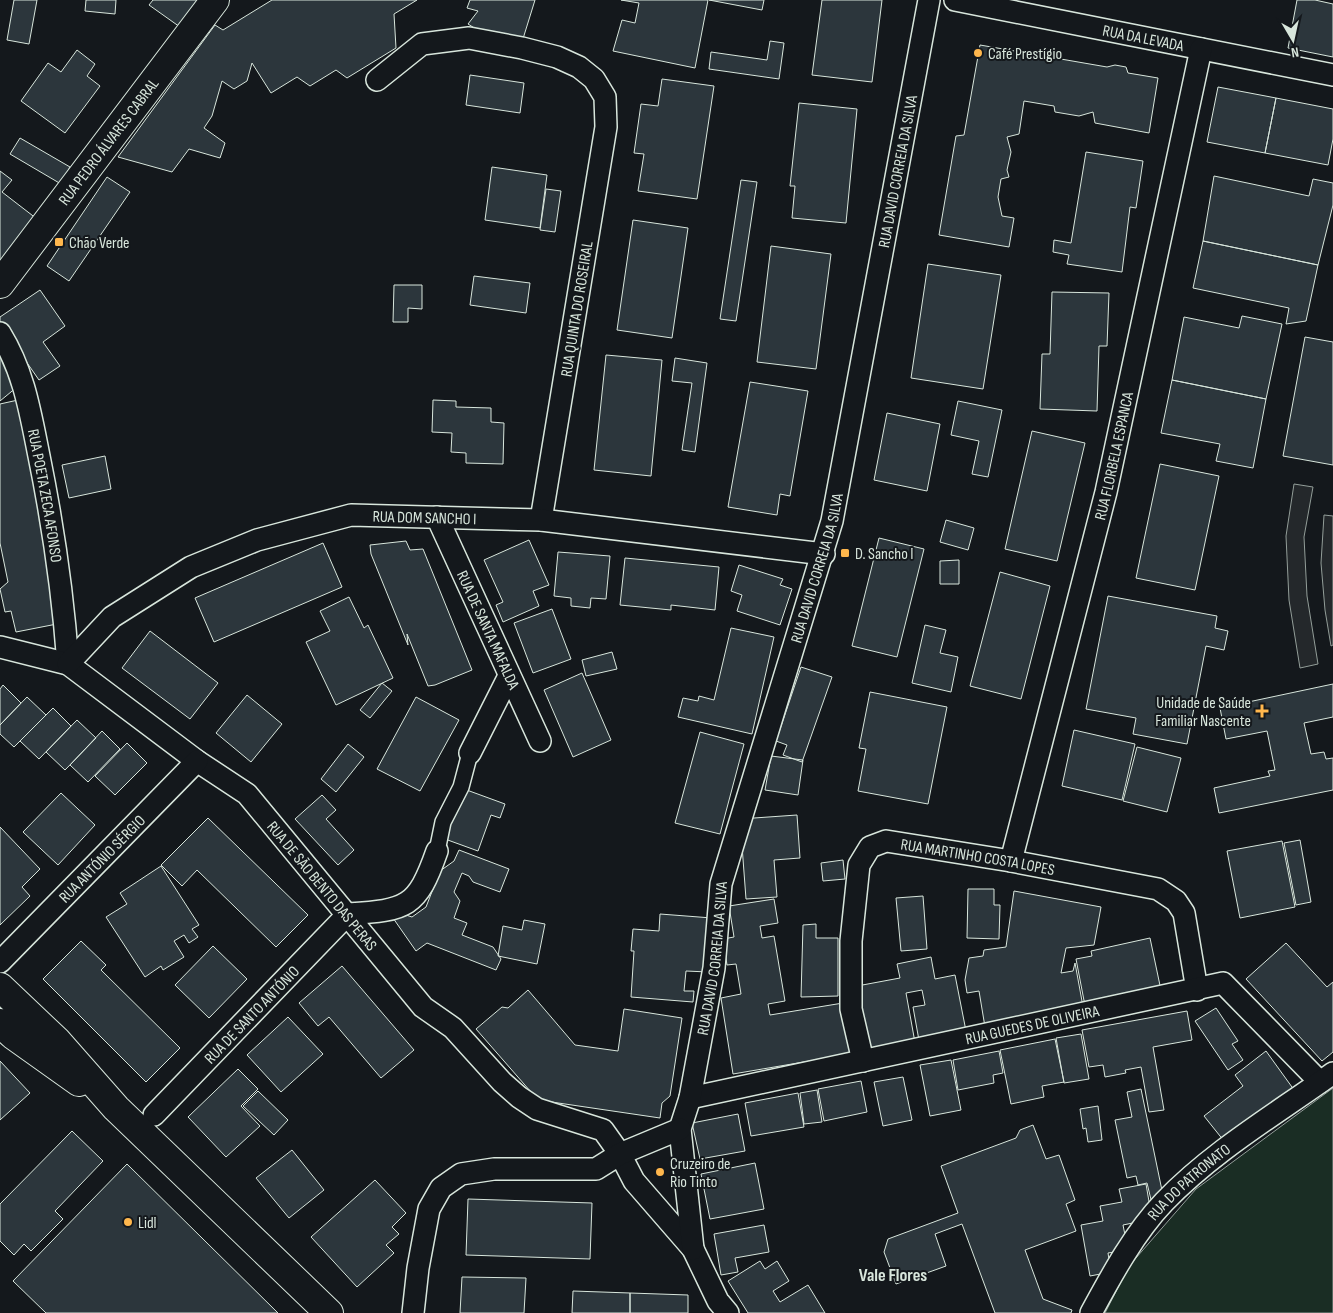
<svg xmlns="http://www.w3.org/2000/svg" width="1333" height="1313" viewBox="0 0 1333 1313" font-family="'Sofia Sans Condensed',sans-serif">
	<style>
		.green { fill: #1a2d24; stroke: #939e99 }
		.parking { fill: #24282b; stroke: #939e99 }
		.building { fill: #2c363c; stroke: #d8e6dc }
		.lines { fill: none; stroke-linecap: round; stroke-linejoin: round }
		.pedestrian-casing { stroke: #d8e6dc; stroke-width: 18 }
		.minor-casing { stroke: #d8e6dc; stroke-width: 24 }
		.secondary-casing { stroke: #d8e6dc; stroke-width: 30 }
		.primary-casing { stroke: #d8e6dc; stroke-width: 30 }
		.pedestrian { stroke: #14181c; stroke-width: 15 }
		.minor { stroke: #14181c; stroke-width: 21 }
		.secondary { stroke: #14181c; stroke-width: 28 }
		.primary { stroke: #14181c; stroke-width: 28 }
		.poi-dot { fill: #ffb74d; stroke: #14181c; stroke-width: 2 }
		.labels { text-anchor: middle; stroke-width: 4; stroke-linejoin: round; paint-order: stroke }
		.street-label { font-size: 16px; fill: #d8e6dc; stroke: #14181c }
		.poi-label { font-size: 16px; fill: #d8e6dc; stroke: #14181c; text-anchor: start }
		.neighbourhood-label { font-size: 18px; font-weight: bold; fill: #d8e6dc; stroke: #14181c }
	</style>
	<rect width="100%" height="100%" fill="#14181c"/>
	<path class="green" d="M1333 1088V1313H1105L1129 1266 1196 1189Z"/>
	<path class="parking" d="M1294 484 1313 487 1304 537 1307 596 1318 664 1300 668 1289 600 1286 536Z
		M1324 515 1333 516V645L1331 646 1325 610 1321 563Z"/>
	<path class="building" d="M14 0H37L29 44 7 40Z
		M86 0H116L115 14 85 11Z
		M153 0H200L180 27 149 5Z
		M272 0H417L394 14 396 48 347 78 336 70 310 86 297 77 271 93 252 63 247 81 234 89 222 81 212 116 204 128 225 143 220 158 189 149 172 172 118 157 215 25 223 30Z
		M470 0H535L522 42 476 29 468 24 478 11 467 8Z
		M621 0H708L695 68 613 51 622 20 635 23 639 3Z
		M709 0H764L762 10Z
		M822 0H882L872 82 812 75Z
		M1297 0H1315L1333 4V57L1288 48Z
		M770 41 784 43 779 79 709 69 711 52 767 60Z
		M980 45 1107 67 1115 65 1126 67 1128 73 1158 78 1149 133 1095 123 1093 112 1079 116 1055 112 1054 106 1024 101 1019 134 1007 137 1011 152 1007 170 1009 177 1001 179 998 197 1002 216 1014 218 1009 247 939 235 956 136 964 135Z
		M77 50 95 64 87 76 100 86 65 133 21 101 48 63 61 72Z
		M470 75 524 83 520 113 466 105Z
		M662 79 714 86 697 199 638 191 644 154 634 153 641 104 658 106Z
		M1218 87 1276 98 1265 153 1207 142Z
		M1276 98 1333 109V139L1328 165 1265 153Z
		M799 103 857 109 846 223 792 218 795 186H790Z
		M20 138 70 167 61 184 10 154Z
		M1086 152 1143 161 1136 208 1130 207 1122 272 1067 264 1069 255 1053 252 1054 240 1071 243Z
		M492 167 547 175 540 228 485 220Z
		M0 171 12 180 2 192 37 219 0 266Z
		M1214 176 1309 196 1313 179 1333 183V205L1318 265 1203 241Z
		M107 177 130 192 69 281 47 266Z
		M741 180 757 182 736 321 720 319Z
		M546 189 561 191 555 232 540 230Z
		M633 220 688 228 672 338 617 330Z
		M1203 241 1318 265 1306 321 1286 324 1289 308 1193 288Z
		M771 246 831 254 816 369 757 362Z
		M928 264 1001 275 983 389 911 378Z
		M474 276 530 283 526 313 470 305Z
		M394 285H422V309L408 308V322H393Z
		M40 290 65 326 43 342 60 366 39 380 0 324V317Z
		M1052 292 1109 293 1107 346H1099L1097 411 1040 409 1042 354H1050Z
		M1242 316 1282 324 1266 399 1172 380 1184 317 1239 328Z
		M1305 337 1333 342V465L1283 456Z
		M0 345 17 387 0 401Z
		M606 355 662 360 651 476 594 470Z
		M675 358 707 363 695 452 682 450 692 383 672 381Z
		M1172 380 1266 399 1253 468 1216 461 1220 444 1161 433Z
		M750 382 808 391 790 496 780 494 777 515 728 507Z
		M18 400 62 623 16 632 11 611 5 612 0 589 8 582 0 543V404Z
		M433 400 456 401V407L491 408V422L504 423 503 464 466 463V453L451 452 452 433 432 432Z
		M958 401 1002 410 988 477 972 474 979 441 951 435Z
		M887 413 940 424 927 491 874 480Z
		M1032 431 1085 443 1057 561 1005 549Z
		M105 456 111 489 69 498 62 465Z
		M1160 464 1219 476 1195 590 1136 578Z
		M946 520 974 528 968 550 940 542Z
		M879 538 924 549 897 657 852 646Z
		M529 540 549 585 533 591 539 606 503 622 496 605 503 602 484 560Z
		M406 541 410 550 423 549 472 670 435 685 428 686 407 634 408 645 371 554 370 545Z
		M323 543 342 587 214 642 195 598Z
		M558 552 610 556 606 599 591 598 590 608 571 606V598L554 596Z
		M625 558 719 567 715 610 671 605V610L620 605Z
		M959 560V584H940V561Z
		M739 565 783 579 780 585 792 589 780 625 737 611 742 595 731 591Z
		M1000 572 1050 586 1021 699 970 686Z
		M1108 596 1217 616 1215 628 1228 631 1224 650 1206 646 1187 744 1133 734 1136 718 1086 709Z
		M349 597 364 628 368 625 393 678 336 705 306 642 330 631 320 611Z
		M552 609 571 659 533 673 514 623Z
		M925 625 946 630 940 653 958 657 951 692 912 683Z
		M731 628 774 637 752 734 678 717 683 698 698 701 699 696 714 700Z
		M150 631 218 683 190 719 122 668Z
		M612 652 617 669 586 676 582 660Z
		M801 667 832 677 802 762 783 755 787 745 776 741Z
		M582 673 611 740 573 757 544 690Z
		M382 683 392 691 370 718 360 710Z
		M1333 684V717L1304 723 1311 754 1324 752 1326 759 1333 758V790L1219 813 1214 788 1270 776 1268 771 1275 770 1267 731 1226 739 1220 708Z
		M3 685 21 703 0 725V689Z
		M870 692 947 707 928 804 858 791 866 749 859 748Z
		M247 695 282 724 251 762 216 733Z
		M27 697 46 715 14 747 0 734V725Z
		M416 697 459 720 420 791 377 769Z
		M53 708 71 726 39 759 20 741Z
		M77 720 96 738 65 770 46 752Z
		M1074 730 1135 744 1122 800 1062 786Z
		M102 731 120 749 88 782 70 765Z
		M700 732 744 744 720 834 675 823Z
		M127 743 147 763 115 795 95 776Z
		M348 744 364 757 336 792 321 779Z
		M1137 747 1181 758 1167 812 1123 801Z
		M771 756 803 760 798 795 765 790Z
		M464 789 505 804 500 818 491 815 478 851 445 839Z
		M61 793 95 825 58 865 23 832Z
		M322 795 336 810 326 819 354 850 338 865 295 819Z
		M797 815 800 858 774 860 777 897 746 899 740 819Z
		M208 818 308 915 276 947 197 870 182 886 161 865Z
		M0 827 40 869 22 887 30 896 0 925Z
		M1300 840 1311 902 1296 905 1284 843Z
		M1282 841 1295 907 1240 918 1227 851Z
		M459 850 509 869 500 892 473 882 469 876 462 873 454 892 460 901 454 918 467 923 462 935 493 947 501 959 496 970 427 943 416 951 393 918 400 913 412 917 426 907 440 871 454 861Z
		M843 860 845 879 823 881 821 863Z
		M161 866 199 925 192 929 198 937 189 943 184 935 174 941 184 957 163 970 161 966 145 977 106 917 127 904 120 893Z
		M968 889H994V905H1000L999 939 967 938Z
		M1014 891 1101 907 1094 945 1066 948 1061 973 1073 971 1075 963 1084 1012 985 1027 979 991 967 993 965 980 969 958 983 956 984 950 1006 947Z
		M923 896 927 949 901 951 896 898Z
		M774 899 778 923 760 926 762 938 774 936 785 1001 768 1004 770 1015 843 1003 851 1054 733 1074 721 998 741 994 736 964 727 965 723 939 734 937 729 906Z
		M660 914 712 918 708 972 686 971 684 991H694L693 1002 631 997 634 951H631L633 929 659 931Z
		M524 920 545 924 537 964 498 956 503 926 522 930Z
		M816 924V938H838V996L801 997 803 925Z
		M1150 938 1162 995 1086 1011 1076 959 1092 956 1091 951Z
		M81 941 106 965 101 970 180 1048 146 1082 43 979Z
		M1286 943 1327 987 1333 982V1052L1322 1061 1246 979Z
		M213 946 247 979 209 1018 175 985Z
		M931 957 935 979 955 975 967 1036 920 1046 913 1007 925 1005 922 990 906 993 916 1048 871 1057 857 986 900 978 897 964Z
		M342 966 414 1050 381 1078 329 1017 318 1026 299 1003Z
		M528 990 575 1045 618 1051 624 1009 682 1018 670 1096 662 1103 660 1118 538 1100 476 1029 502 1007 508 1008Z
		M1216 1008 1238 1041 1232 1044 1243 1060 1228 1070 1195 1021Z
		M1187 1011 1192 1040 1153 1047 1164 1110 1149 1112 1141 1067 1125 1070 1126 1073 1105 1077 1103 1065 1089 1067 1082 1030Z
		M288 1017 323 1054 281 1092 247 1055Z
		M1081 1034 1089 1079 1064 1083 1056 1038Z
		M1055 1039 1064 1082 1042 1086 1044 1097 1011 1104 1000 1050Z
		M999 1051 1003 1073 993 1075 994 1083 958 1090 953 1060Z
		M1266 1051 1297 1094 1228 1146 1204 1116 1243 1086 1235 1075Z
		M951 1060 961 1110 930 1116 920 1065Z
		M0 1061 30 1093 0 1120Z
		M238 1069 258 1089 241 1106 260 1126 226 1157 188 1117Z
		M903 1077 912 1120 883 1126 874 1082Z
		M861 1081 867 1112 824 1121 818 1089Z
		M1141 1089 1165 1205 1153 1208 1147 1183 1138 1185 1136 1176 1127 1178 1115 1120 1132 1117 1127 1092Z
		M817 1090 822 1122 804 1124 800 1093Z
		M258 1091 288 1120 274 1135 243 1106Z
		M798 1093 804 1127 751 1136 745 1103Z
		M1098 1106 1102 1140 1088 1142 1086 1128 1083 1129 1080 1109Z
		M738 1114 745 1151 700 1159 692 1123Z
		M1033 1125 1046 1159 1059 1155 1075 1200 1066 1204 1076 1231 1025 1250 1043 1299 1072 1310 1071 1313H995L962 1224 935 1234 946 1266 896 1284 884 1252 888 1239 958 1213 941 1166 1016 1138 1020 1130Z
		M72 1131 103 1161 55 1211 63 1219 31 1251 24 1244 14 1255 0 1241V1204Z
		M292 1150 324 1190 289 1218 256 1178Z
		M755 1163 764 1209 710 1219 701 1174Z
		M127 1164 278 1313H46L13 1281Z
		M375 1180 406 1213 392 1227 399 1234 386 1245 394 1253 357 1287 311 1237Z
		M1146 1184 1152 1219 1123 1225 1128 1250 1108 1253 1111 1272 1090 1276 1081 1225 1103 1221 1100 1206 1122 1202 1119 1189Z
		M468 1199 592 1203 590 1259 466 1255Z
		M764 1225 769 1252 735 1258 738 1272 721 1275 714 1234Z
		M760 1261 765 1269 777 1261 789 1281 773 1291 780 1302 808 1285 825 1313H748L728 1281Z
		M462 1277 526 1278 524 1313H460Z
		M573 1291 630 1293V1313H572Z
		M630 1293 688 1295V1313H630Z"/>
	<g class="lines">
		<defs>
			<path id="pedestrian" d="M437 851 443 822 461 787 470 753"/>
			<g id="minor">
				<path id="s1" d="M955 0 1333 75"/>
				<path d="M377 80 422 44 469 38 522 48 557 57 579 67 594 79 605 97 606 127 541 520"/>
				<path id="s2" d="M0 333C24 372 30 411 39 456 53 525 63 594 68 664"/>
				<path id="s3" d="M437 517 540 741"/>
				<path id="s4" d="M0 647 68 664 197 761 247 794 423 1007 453 1028 502 1082 519 1097 537 1109 603 1130 620 1154 634 1181 693 1249 718 1301 728 1313"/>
				<path id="s5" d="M68 664 112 617 191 567 257 540 351 515 541 520 824 554"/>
				<path d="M470 753 509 676"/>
				<path id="s6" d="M1011 861 1106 492 1201 49"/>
				<path id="s7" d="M0 962 197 761"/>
				<path id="s8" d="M863 1061 851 1009V941L859 865 870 847 886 841 1011 861 1158 889 1176 901 1184 913 1197 990"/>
				<path id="s9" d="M690 1098 1223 983 1320 1082"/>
				<path id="s10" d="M154 1115 348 914C407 910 417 908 437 851"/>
				<path id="s11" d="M693 1249 680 1129 690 1098 714 968 721 884 832 521 929 0"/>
				<path d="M413 1313 418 1268 429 1209 441 1188 461 1174 494 1169H596L620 1154 680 1129"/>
				<path id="s12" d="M1091 1313C1111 1276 1135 1232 1164 1202 1213 1151 1276 1114 1333 1073"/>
			</g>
			<path id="secondary" d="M0 987 57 1041 116 1108 329 1313
				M0 1023 13 1035 79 1082"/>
			<g id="primary">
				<path id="s13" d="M0 284 215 0"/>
			</g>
		</defs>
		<use href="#pedestrian" class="pedestrian-casing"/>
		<use href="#minor" class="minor-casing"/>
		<use href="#secondary" class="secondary-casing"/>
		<use href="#primary" class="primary-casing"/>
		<use href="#pedestrian" class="pedestrian"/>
		<use href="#minor" class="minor"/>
		<use href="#secondary" class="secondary"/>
		<use href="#primary" class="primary"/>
	</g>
	<g class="poi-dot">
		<circle cx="978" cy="53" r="5"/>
		<rect x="54" y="237" width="10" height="10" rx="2.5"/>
		<rect x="840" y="548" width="10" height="10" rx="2.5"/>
		<path d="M1259.5 703.5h5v5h5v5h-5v5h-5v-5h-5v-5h5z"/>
		<circle cx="660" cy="1172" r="5"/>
		<circle cx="128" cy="1222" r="5"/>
	</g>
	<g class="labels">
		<g class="street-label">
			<text dy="6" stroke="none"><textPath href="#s1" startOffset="192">RUA DA LEVADA</textPath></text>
			<text dy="6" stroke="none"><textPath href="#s13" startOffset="179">RUA PEDRO ÁLVARES CABRAL</textPath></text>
			<text dy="6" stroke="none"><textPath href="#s11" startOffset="1105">RUA DAVID CORREIA DA SILVA</textPath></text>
			<text transform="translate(576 309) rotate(-81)" y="6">RUA QUINTA DO ROSEIRAL</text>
			<text dy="6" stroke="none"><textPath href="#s6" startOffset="418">RUA FLORBELA ESPANCA</textPath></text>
			<text dy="6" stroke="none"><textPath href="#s2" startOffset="170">RUA POETA ZECA AFONSO</textPath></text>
			<text dy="6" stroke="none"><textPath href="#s5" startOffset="400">RUA DOM SANCHO I</textPath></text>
			<text dy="6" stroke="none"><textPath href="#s11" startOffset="700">RUA DAVID CORREIA DA SILVA</textPath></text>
			<text dy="6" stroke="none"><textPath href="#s3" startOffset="124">RUA DE SANTA MAFALDA</textPath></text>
			<text dy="6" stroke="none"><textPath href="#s8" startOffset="329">RUA MARTINHO COSTA LOPES</textPath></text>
			<text dy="6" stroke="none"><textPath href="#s7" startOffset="145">RUA ANTÓNIO SÉRGIO</textPath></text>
			<text dy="6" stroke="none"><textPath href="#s4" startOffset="410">RUA DE SÃO BENTO DAS PERAS</textPath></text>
			<text dy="6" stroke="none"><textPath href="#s11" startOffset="295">RUA DAVID CORREIA DA SILVA</textPath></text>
			<text dy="6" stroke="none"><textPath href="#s10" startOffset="140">RUA DE SANTO ANTÓNIO</textPath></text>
			<text dy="6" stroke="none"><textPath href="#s9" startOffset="350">RUA GUEDES DE OLIVEIRA</textPath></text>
			<text dy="6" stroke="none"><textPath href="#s12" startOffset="165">RUA DO PATRONATO</textPath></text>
		</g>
		<g class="poi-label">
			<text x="988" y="59">Café Prestígio</text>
			<text x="69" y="248">Chão Verde</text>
			<text x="855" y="559">D. Sancho I</text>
			<text x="1251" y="708" text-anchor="end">Unidade de Saúde<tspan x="1251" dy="18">Familiar Nascente</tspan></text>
			<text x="670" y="1169">Cruzeiro de<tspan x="670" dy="18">Rio Tinto</tspan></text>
			<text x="138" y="1228">Lidl</text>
		</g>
		<g class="neighbourhood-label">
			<text x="893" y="1281">Vale Flores</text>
		</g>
	</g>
	<g transform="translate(1293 40) rotate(171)" stroke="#14181c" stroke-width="4" paint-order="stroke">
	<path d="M0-4L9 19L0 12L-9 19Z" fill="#d8e6dc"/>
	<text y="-8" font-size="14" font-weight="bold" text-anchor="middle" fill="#d8e6dc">N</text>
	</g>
</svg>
